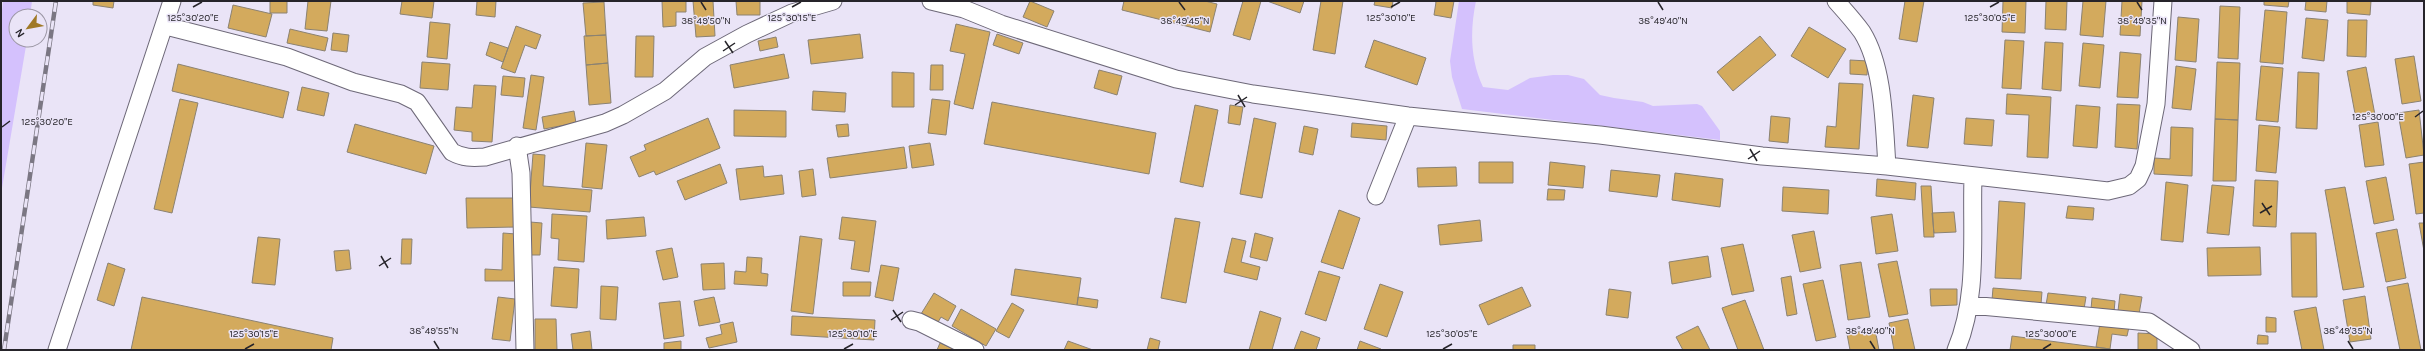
<svg xmlns="http://www.w3.org/2000/svg" width="2425" height="351" viewBox="0 0 2425 351" font-family="Karla,sans-serif">
	<style>
		.green { fill: #d4c1fd }
		.building { fill: #d3aa5d; stroke: #8b8272 }
		.lines { fill: none; stroke-linecap: round; stroke-linejoin: round }
		.street-casing { stroke: #6d6878; stroke-width: 19 }
		.street { stroke: #fff; stroke-width: 17 }
		.rail-casing { stroke: #7b7783; stroke-width: 4.5 }
		.rail { stroke: #eae4f7; stroke-width: 3; stroke-dasharray: 9; stroke-linecap: butt }
		.ticks { fill: none; stroke: #26242a; stroke-width: 1.5 }
		.ticks-label { font-size: 10px; text-anchor: middle; fill: #26242a; stroke: #eae4f7; stroke-width: 3; stroke-linejoin: round; paint-order: stroke }
	</style>
	<rect width="100%" height="100%" fill="#eae4f7"/>
	<path class="green" d="M3 1H32L30 16H16V40H27L1 194V19Z
		M1459 1H1476C1470 30 1470 59 1483 87L1508 90 1530 78 1553 75H1568L1584 79 1600 95 1614 98 1643 102 1653 106 1697 104 1702 106 1720 131V140L1462 109 1452 77 1450 61Z"/>
	<path class="building" d="M93 1H114L113 8 93 5Z
		M270 1H287V13H270Z
		M308 1H331L327 31 305 29Z
		M402 1H434L432 18 400 14Z
		M477 1H496L495 17 476 15Z
		M662 1H686V12H676V26L663 27Z
		M693 1H713L715 36 696 37Z
		M736 1H760V15H737Z
		M1030 1 1054 11 1047 27 1023 17Z
		M1124 1H1205L1217 4 1210 32 1122 10Z
		M1243 1H1261L1250 40 1233 35Z
		M1267 1H1304L1300 13Z
		M1321 1H1343L1335 54 1313 50Z
		M1375 1H1393L1392 8 1374 5Z
		M1433 1H1454L1451 18 1434 15 1436 2Z
		M1905 1H1924L1917 42 1899 39Z
		M2003 1H2026L2025 33 2002 32Z
		M2046 1H2067L2066 30 2045 29Z
		M2083 1H2106L2103 37 2080 35Z
		M2122 1H2142L2140 36 2120 35Z
		M2264 1H2289L2288 7 2264 5Z
		M2306 1H2327L2326 12 2305 10Z
		M2347 1H2371L2370 15 2347 13Z
		M604 2 606 35 586 36 583 3Z
		M233 5 272 14 266 37 228 28Z
		M2220 6 2240 7 2238 59 2218 58Z
		M2265 10 2287 12 2283 64 2260 62Z
		M2178 17 2199 19 2196 62 2175 60Z
		M2306 18 2328 20 2324 61 2302 58Z
		M2348 20H2367L2366 57 2347 56Z
		M430 22 450 24 447 59 427 57Z
		M956 24 990 32 973 109 954 104 965 54 950 51Z
		M516 26 541 35 536 49 525 45 515 73 501 68Z
		M1809 27 1846 49 1828 78 1791 56Z
		M290 29 328 38 325 51 287 43Z
		M333 33 349 35 347 52 331 50Z
		M860 34 863 58 811 64 808 40Z
		M997 34 1023 43 1019 54 993 45Z
		M606 35 608 63 586 65 584 36Z
		M636 36H654L653 77H635Z
		M1760 36 1776 55 1733 91 1717 72Z
		M776 37 778 47 760 51 758 41Z
		M1374 40 1426 58 1417 85 1365 67Z
		M2005 40 2024 41 2021 89 2002 88Z
		M490 42 508 48 503 62 486 55Z
		M2045 42 2063 43 2061 91 2042 89Z
		M2083 43 2104 45 2100 88 2079 86Z
		M2120 52 2141 54 2138 98 2117 97Z
		M784 54 789 78 734 88 730 65Z
		M2414 56 2421 101 2402 104 2395 59Z
		M1850 60 1868 61 1867 75 1850 74Z
		M422 62 450 64 448 90 420 88Z
		M2217 62 2240 63 2238 120 2215 119Z
		M608 63 611 103 589 105 586 65Z
		M178 64 289 92 283 118 172 91Z
		M931 65H943V90H930Z
		M2176 66 2196 69 2191 110 2172 108Z
		M2261 66 2283 68 2278 122 2256 120Z
		M2366 67 2375 115 2356 119 2347 71Z
		M1099 70 1122 76 1117 95 1094 88Z
		M892 72 914 73V107H892Z
		M2298 72 2319 73 2317 129 2296 128Z
		M531 75 544 77 536 130 523 128Z
		M503 76 525 78 523 97 501 95Z
		M1839 83 1863 84 1859 149 1825 147 1827 126 1836 127Z
		M474 85 496 86 492 142 472 141V132L454 130 456 107 472 108Z
		M302 87 329 93 324 116 297 110Z
		M813 91 846 93 845 112 812 110Z
		M2007 94 2051 97 2048 158 2027 157 2029 115 2006 114Z
		M1913 95 1934 98 1928 148 1907 146Z
		M180 99 198 103 172 213 154 209Z
		M932 99 950 101 946 135 928 133Z
		M992 102 1156 133 1149 174 984 144Z
		M2117 104 2140 105 2137 149 2115 147Z
		M1195 105 1218 110 1203 187 1180 182Z
		M1230 105 1243 107 1240 125 1228 123Z
		M2076 105 2100 107 2097 148 2073 146Z
		M734 110 786 111V137L734 136Z
		M2419 110 2424 155 2406 158 2398 113Z
		M574 111 576 123 544 129 542 117Z
		M1771 116 1790 118 1788 143 1769 141Z
		M708 118 720 148 656 175 654 171 639 177 630 157 646 150 644 145Z
		M1254 118 1276 123 1262 198 1240 194Z
		M1966 118 1994 120 1992 146 1964 144Z
		M2215 119 2238 120 2236 181H2213Z
		M2378 122 2384 165 2365 167 2359 125Z
		M1352 123 1387 126 1386 140 1351 137Z
		M355 124 434 146 426 174 347 152Z
		M848 124 849 136 838 137 836 125Z
		M2259 125 2280 127 2276 173 2256 171Z
		M1304 126 1318 129 1313 155 1299 152Z
		M2171 127 2193 128 2192 176 2154 174V158L2170 159Z
		M586 143 607 145 602 189 582 187Z
		M930 143 934 165 912 168 909 146Z
		M904 147 907 168 830 178 827 158Z
		M533 154 545 155 543 186 592 190 590 212 529 207Z
		M1479 162H1513V183H1479Z
		M1550 162 1585 166 1583 188 1548 185Z
		M2424 162V213L2416 214 2409 164Z
		M720 164 727 183 685 200 677 181Z
		M763 166 764 177 782 175 784 194 740 200 736 169Z
		M1456 167 1457 186 1418 187 1417 168Z
		M813 169 816 195 802 197 799 171Z
		M1611 170 1660 175 1657 197 1609 191Z
		M1675 173 1723 179 1720 207 1672 200Z
		M2386 177 2394 220 2374 224 2366 181Z
		M1877 179 1916 183 1915 200 1876 196Z
		M2255 180 2278 181 2276 227 2253 226Z
		M2166 182 2188 185 2183 242 2161 240Z
		M2212 185 2234 187 2229 235 2207 233Z
		M1921 186H1931L1934 237H1924Z
		M1783 187 1829 190 1828 214 1782 211Z
		M2345 187 2364 287 2343 290 2325 190Z
		M1548 189 1565 190 1564 200H1547Z
		M466 198H516V227L467 228Z
		M1999 201 2025 203 2021 279 1995 278Z
		M2068 206 2094 208 2093 220 2066 218Z
		M1339 210 1360 218 1343 269 1321 262Z
		M1954 212 1956 232 1934 233 1932 213Z
		M552 214 587 216 584 262 558 260 559 239 551 238Z
		M1892 214 1898 251 1876 254 1871 217Z
		M644 217 646 236 607 239 606 220Z
		M842 217 876 221 869 272 851 269 855 241 839 239Z
		M1175 218 1200 222 1186 303 1161 298Z
		M1480 220 1482 241 1440 245 1438 225Z
		M530 222 542 223 540 255H529Z
		M2419 223H2424V251Z
		M2397 229 2406 278 2386 282 2376 233Z
		M1814 231 1821 268 1800 272 1792 235Z
		M503 233 516 234 515 281H485V269L502 270Z
		M1255 233 1273 238 1267 261 1250 257Z
		M2291 233H2316L2317 297H2292Z
		M800 236 822 239 813 314 791 311Z
		M258 237 280 239 275 285 252 283Z
		M1232 238 1246 241 1241 262 1260 267 1257 280 1224 272Z
		M402 239H412L411 264H401Z
		M1743 244 1754 291 1732 295 1721 248Z
		M2260 247 2261 275 2208 276 2207 248Z
		M672 248 678 277 663 280 656 251Z
		M349 250 351 269 336 271 334 251Z
		M1708 256 1711 277 1672 284 1669 262Z
		M747 257 762 258 761 273 768 274 767 286 734 284 735 271 746 272Z
		M1897 261 1908 314 1889 317 1878 264Z
		M1861 262 1870 317 1848 320 1840 265Z
		M108 263 125 269 114 306 97 300Z
		M724 263 725 289 703 290 701 264Z
		M881 265 899 268 893 301 875 297Z
		M554 267 579 269 577 308 551 306Z
		M1015 269 1081 278 1077 305 1011 295Z
		M1319 271 1340 277 1326 321 1305 314Z
		M1791 276 1797 314 1787 316 1781 278Z
		M1823 280 1836 337 1816 341 1803 284Z
		M843 282H871L870 296H843Z
		M2408 283 2421 350H2400L2387 287Z
		M1380 284 1403 292 1387 337 1364 329Z
		M601 286 618 287 616 320 600 319Z
		M1522 287 1531 306 1488 325 1479 305Z
		M1993 288 2042 292 2041 304 1992 300Z
		M1609 289 1631 292 1628 318 1606 315Z
		M1930 289H1957V305L1931 306Z
		M934 293 956 306 948 321 941 317 937 324 921 314Z
		M2048 293 2086 297 2084 309 2046 305Z
		M2120 294 2142 297 2139 314 2118 311Z
		M2365 296 2371 339 2350 342 2343 300Z
		M142 297 333 338 331 350H131Z
		M498 297 515 299 510 341 492 339Z
		M714 297 720 322 699 326 694 301Z
		M1078 297 1098 300 1097 308 1077 305Z
		M2092 298 2115 301 2114 312 2091 309Z
		M1745 300 1764 350H1738L1722 308Z
		M680 301 684 336 664 339 659 303Z
		M1012 303 1024 310 1009 338 996 331Z
		M2316 307 2324 350H2302L2294 311Z
		M961 309 996 329 986 346 952 326Z
		M1260 311 1281 318 1272 350H1249Z
		M792 316 875 320 874 340 791 335Z
		M2266 317 2276 318V332H2266Z
		M535 319H556L557 350H535Z
		M1908 319 1915 350H1894L1889 323Z
		M733 322 737 342 709 348 706 338 722 334 720 325Z
		M2100 323 2129 327 2127 336 2112 334 2110 349 2096 347Z
		M1698 326 1710 350H1683L1676 337Z
		M1875 329 1879 350H1850L1847 334Z
		M590 331 592 350H573L571 334Z
		M1301 331 1320 338 1316 350H1294Z
		M2138 333 2157 334V350H2138Z
		M2258 335 2268 336V344H2257Z
		M2012 336 2110 349V350H2010Z
		M1150 338 1160 341 1158 350H1147Z
		M681 341V350H664V343Z
		M1068 341 1093 350H1064Z
		M1360 341 1381 349V350H1357Z
		M940 343 956 350H937Z
		M1513 345H1535V350H1513Z"/>
	<g class="lines">
		<defs>
			<path id="street" d="M931 1 964 9 1001 24 1176 79 1253 94 1408 116 1600 135 1762 156 1887 166 2108 191 2129 186 2138 179 2144 166 2156 104 2163 1
				M1836 1C1845 11 1854 21 1862 32 1884 67 1884 125 1887 166
				M166 26 287 57 353 82 401 94 417 102 452 152C463 158 472 158 485 157L605 123 623 115 665 91 705 57 747 34 792 13 833 1
				M517 146 521 173 525 350
				M1376 196 1408 116
				M1970 305 2149 322 2191 350
				M911 320 919 322 975 350
				M57 350 172 1
				M1956 350C1979 296 1971 234 1973 177"/>
		</defs>
		<use href="#street" class="street-casing"/>
		<use href="#street" class="street"/>
		<defs>
			<path id="rail" d="M4 350 56 1"/>
		</defs>
		<use href="#rail" class="rail-casing"/>
		<use href="#rail" class="rail"/>
	</g>
	<path class="ticks" d="M701 2 706 10M1179 2 1185 10M1658 2 1663 10M2137 2 2142 10M193 7 202 2M792 7 801 2M1391 7 1400 2M1990 7 1999 2M725 41 733 53M723 51 735 43M1238 95 1245 107M1235 105 1247 97M2415 117 2423 111M2 127 10 121M1750 149 1757 161M1748 159 1760 151M2262 203 2270 215M2260 213 2272 206M381 256 388 268M379 266 391 258M893 310 901 322M891 320 903 312M434 341 439 349M1870 341 1875 349M2348 341 2353 349M245 349 254 344M844 349 853 344M1443 349 1452 344M2043 349 2051 344"/>
	<g class="ticks-label">
		<text x="193" y="21">125°30'20"E</text>
		<text x="792" y="21">125°30'15"E</text>
		<text x="1391" y="21">125°30'10"E</text>
		<text x="1990" y="21">125°30'05"E</text>
		<text x="2142" y="24">38°49'35"N</text>
		<text x="1185" y="24">38°49'45"N</text>
		<text x="706" y="24">38°49'50"N</text>
		<text x="1663" y="24">38°49'40"N</text>
		<text x="2378" y="120">125°30'00"E</text>
		<text x="47" y="125">125°30'20"E</text>
		<text x="434" y="334">38°49'55"N</text>
		<text x="1870" y="334">38°49'40"N</text>
		<text x="2348" y="334">38°49'35"N</text>
		<text x="254" y="337">125°30'15"E</text>
		<text x="853" y="337">125°30'10"E</text>
		<text x="1452" y="337">125°30'05"E</text>
		<text x="2051" y="337">125°30'00"E</text>
	</g>
	<rect width="2425" height="351" fill="none" stroke="#26242a" stroke-width="4"/>
	<g transform="translate(28 28) rotate(238)"><circle r="19" fill="#eae4f7" stroke="#9c97a5"/>
	<path d="M0-3L7 15L0 10L-7 15Z" fill="#a07926"/>
	<text y="-6" font-size="11" font-weight="bold" text-anchor="middle" fill="#26242a">N</text>
	</g>
</svg>
